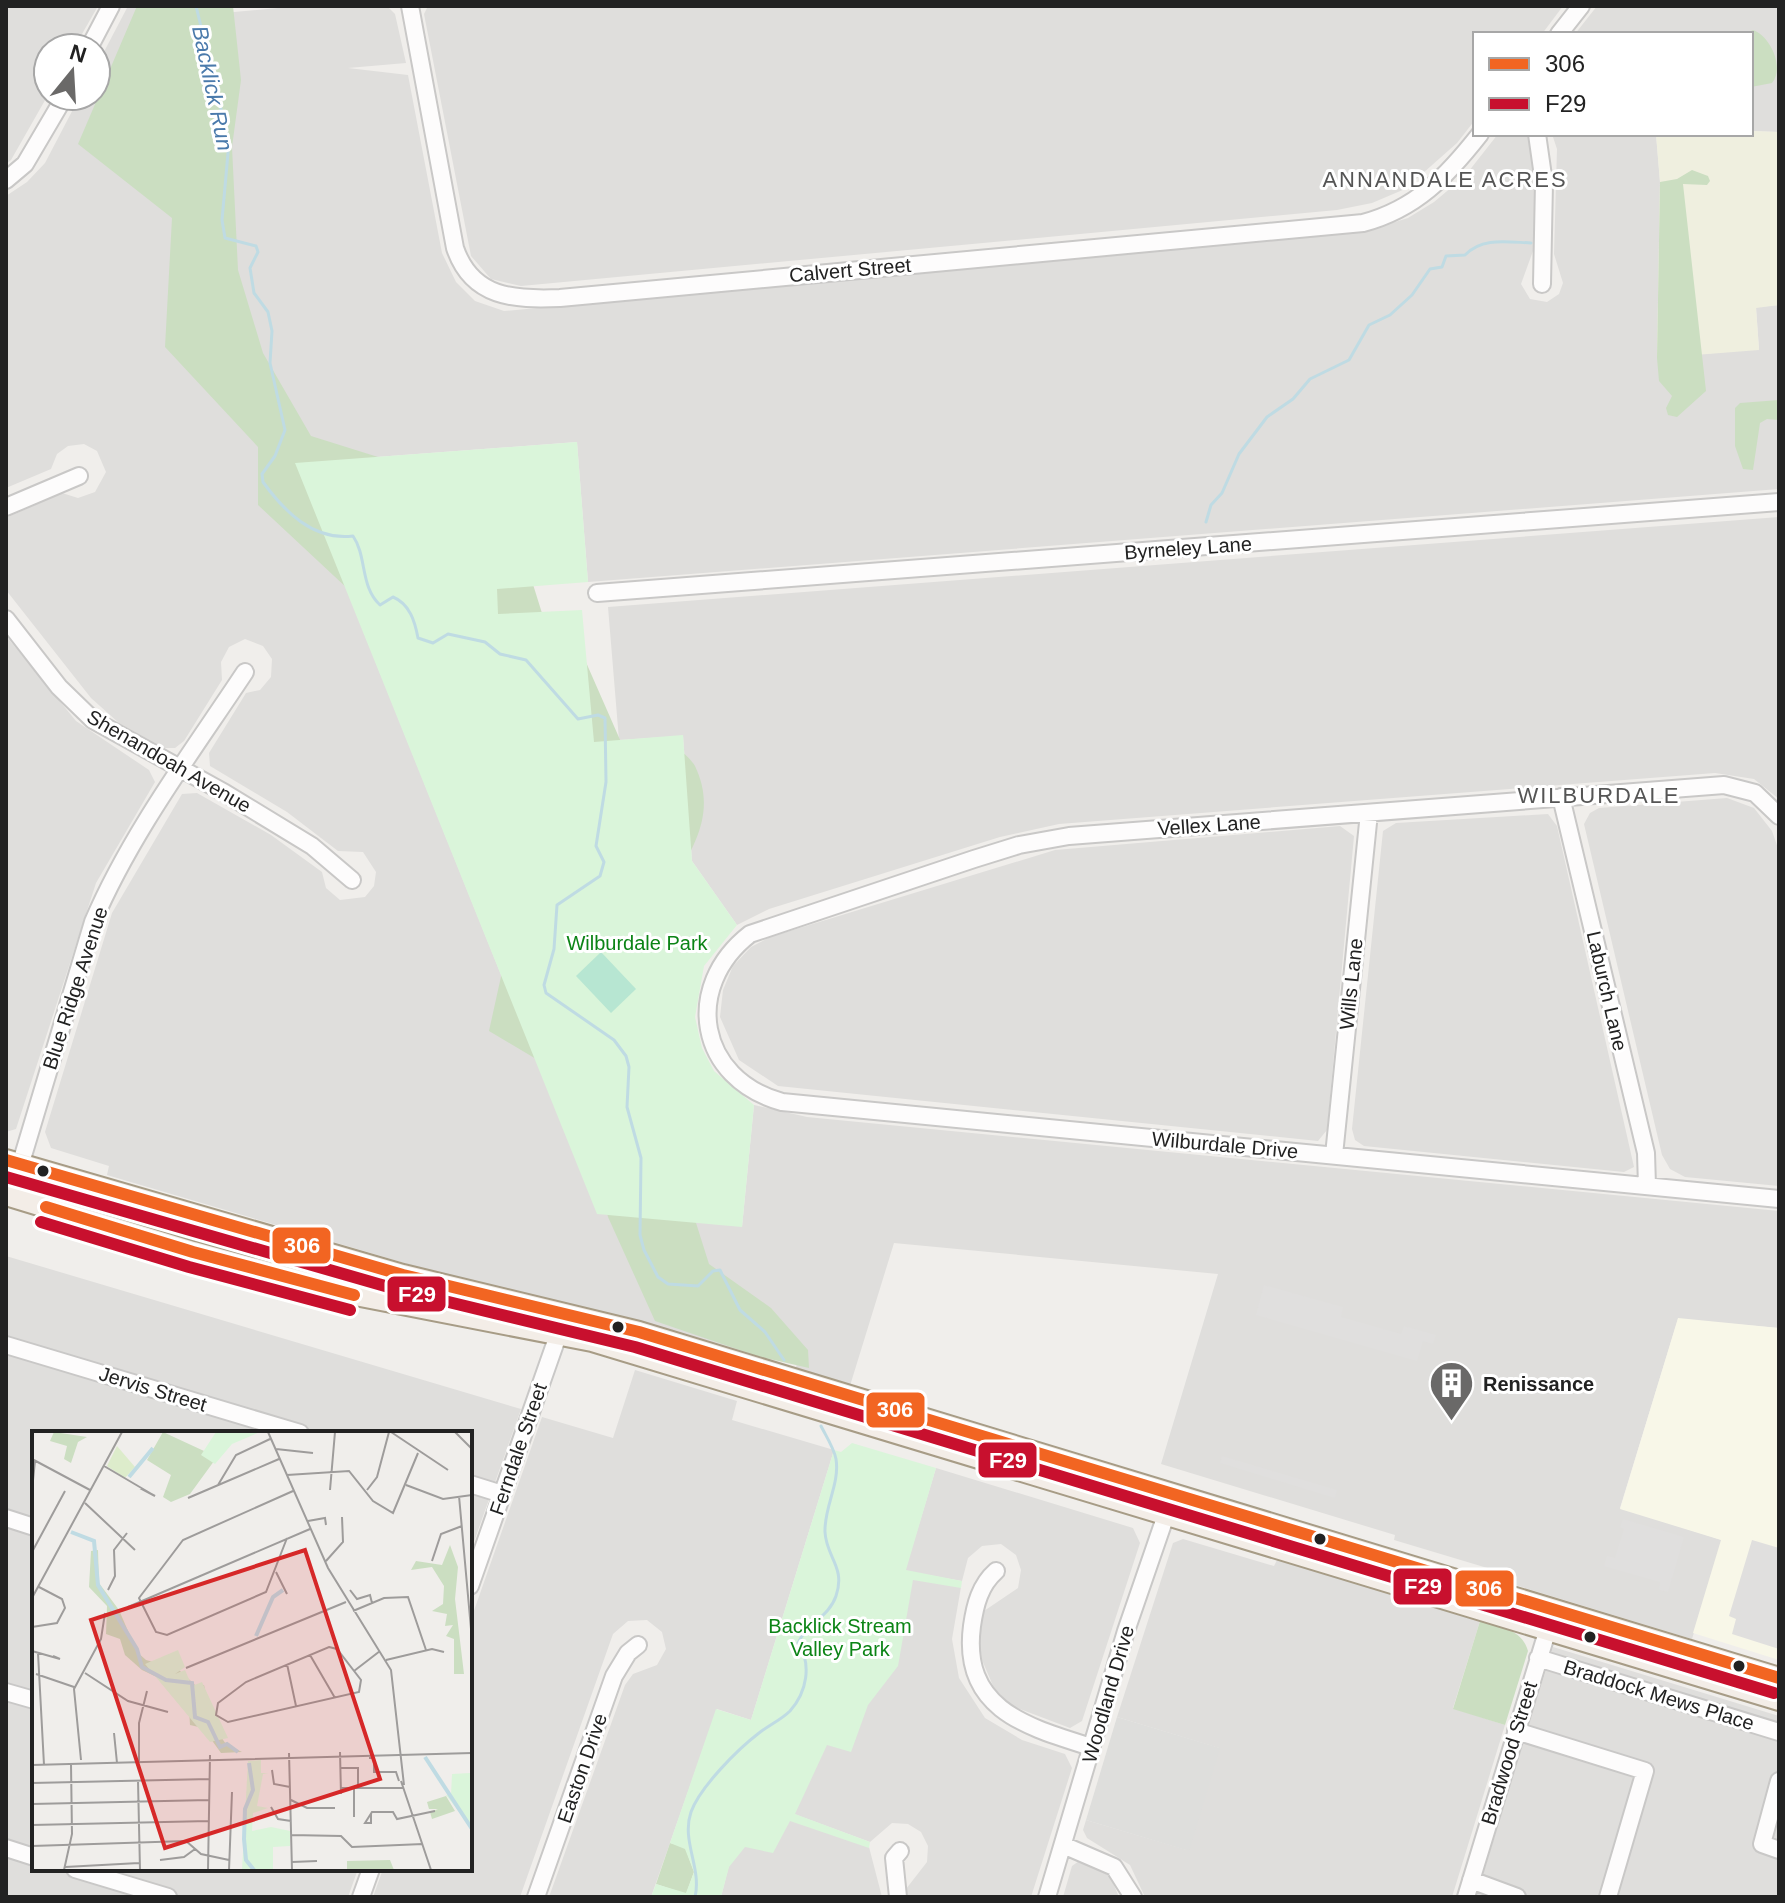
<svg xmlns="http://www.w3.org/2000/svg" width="1785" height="1903" viewBox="0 0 1785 1903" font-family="Helvetica,sans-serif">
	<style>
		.residential { fill: #dfdedc }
		.education { fill: #f8f7e8 }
		.religious { fill: #dededc }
		.farmland { fill: #efefdf }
		.forest { fill: #cbdec1 }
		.park { fill: #daf5da }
		.pitch { fill: #b7e6d2 }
		.parking { fill: #e0dfde }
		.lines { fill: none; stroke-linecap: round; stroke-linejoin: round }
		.stream { stroke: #bfdbe3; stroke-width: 3 }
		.minor-casing { stroke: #c9c8c7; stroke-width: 20 }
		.major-casing { stroke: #a79c86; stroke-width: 24 }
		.minor { stroke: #fdfcfc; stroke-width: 16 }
		.major { stroke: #f3ede7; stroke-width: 20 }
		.bus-1-casing { stroke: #fff; stroke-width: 18 }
		.bus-2-casing { stroke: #fff; stroke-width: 18 }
		.bus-1 { stroke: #f26522; stroke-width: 12 }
		.bus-2 { stroke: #c8102e; stroke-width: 12 }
		.bus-dot { fill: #222; stroke: #fff; stroke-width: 3 }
		.labels { text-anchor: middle; stroke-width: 6; stroke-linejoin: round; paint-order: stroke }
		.street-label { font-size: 20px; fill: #222; stroke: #fff }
		.park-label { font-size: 20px; fill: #0c8416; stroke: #fff }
		.poi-label { font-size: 20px; font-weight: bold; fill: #222; stroke: #fff; text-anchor: start }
		.water-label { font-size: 22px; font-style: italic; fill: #4a7aab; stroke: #fff }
		.neighbourhood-label { font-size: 22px; letter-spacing: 2px; fill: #555; stroke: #fff }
		.inset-river { fill: none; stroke: #bfdbe3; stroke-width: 4 }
		.inset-road { fill: none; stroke: #9e9c9b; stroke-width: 2 }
		.view { fill: #d62828; fill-opacity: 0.15; stroke: #d62828; stroke-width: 4 }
		.inset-edge { fill: none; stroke: #222; stroke-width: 4 }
		.line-badge { stroke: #fff; stroke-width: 3 }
		.badge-label { font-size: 22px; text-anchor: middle; font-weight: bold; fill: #fff }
	</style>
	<rect width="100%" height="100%" fill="#f0eeeb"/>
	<path class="residential" d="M6 6H98L74 48H48V95L11 160 6 164Z
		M128 6H210L212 14 300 6H387L395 14 406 63 348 68 408 75 442 253 456 282 475 301 504 311 1366 231 1408 218 1434 202 1465 176 1498 134H1528L1537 159 1533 251 1521 284 1530 299 1547 302 1559 294 1563 283 1554 254 1557 149 1552 134H1656L1660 182 1657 358 1759 349 1756 307 1779 305V489L588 582 577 442 296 463 520 1022 742 1227 754 1105 807 1117 1779 1211V1328L1678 1319 1620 1508 1722 1540 1692 1639 1492 1578 1494 1570 1394 1540 1395 1535 1161 1464 1218 1274 894 1243 849 1389 794 1373 797 1364 757 1351 752 1362 506 1293 107 1175 109 1166 51 1148 45 1132 112 913 182 794 197 793 271 835 322 872 326 888 340 900 365 897 374 886 376 872 363 852 338 851 287 812 210 766 209 753 246 693 260 690 271 677 272 659 263 646 245 639 229 647 221 662 222 680 184 741 175 748H164L119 723 91 698 6 590V518L62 493 78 498 95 492 106 472 97 451 84 444 68 446 57 454 51 469 6 488V196L27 182 45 163 80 96H96V67Z
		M428 6H1563L1542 34H1475V120L1457 143 1405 189 1372 203 1337 210 521 286 491 279 471 256 424 14Z
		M1597 6H1779V132L1751 131V34H1575Z
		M1779 517V799L1754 779 1715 773 1059 824 1000 837 769 909 737 925 692 861 683 736 619 740 608 607Z
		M6 636 76 721 149 770 155 782 96 883 16 1129 6 1132Z
		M1727 798 1754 808 1772 831 1779 851V1186L1685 1177 1670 1169 1662 1155 1584 824 1590 813 1599 808Z
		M1548 814 1557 826 1634 1167 1624 1172 1364 1146 1355 1140 1352 1129 1383 831 1396 823Z
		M1340 826 1354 836 1327 1130 1318 1141 778 1086 739 1060 720 1017 723 990 733 966 751 947 770 937 1055 850Z
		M6 1256 521 1409 470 1553V1433H34V1869H358L348 1897H6Z
		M635 1370 737 1401 732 1420 834 1450 751 1720 717 1709 651 1897H549L625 1685 633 1674 657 1665 666 1649 662 1632 647 1620 628 1621 613 1634 520 1897H373L383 1869H470V1622L542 1417 613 1438Z
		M936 1468 1133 1528 1140 1543 1082 1721 1070 1728 1012 1706 994 1688 982 1660 979 1637 984 1611 1018 1588 1021 1570 1016 1555 1001 1544 982 1546 968 1558 962 1581 905 1571Z
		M1183 1539 1274 1566 1277 1560 1480 1621 1453 1708 1505 1725 1452 1897H1145L1130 1865 1087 1838 1083 1830 1086 1820 1187 1850 1219 1748 1117 1717 1173 1543Z
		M913 1578 961 1587 952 1639 959 1678 985 1718 1022 1740 1065 1754 1072 1768 1031 1897H908L906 1889 927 1862 928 1846 921 1832 908 1824 892 1823 870 1842 794 1814 827 1743 868 1703Z
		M1553 1647 1779 1716V1897H1476Z
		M790 1819 869 1847 882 1897H721L729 1865 745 1845Z
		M1079 1861 1110 1876 1119 1897H1063L1072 1866Z"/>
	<path class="education" d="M1678 1318 1779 1328V1660L1693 1633 1721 1540 1620 1509Z"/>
	<path class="religious" d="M1117 1717 1220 1748 1189 1851 1086 1820Z"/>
	<path class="farmland" d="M1751 131 1779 132V305L1756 308 1759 350 1657 358 1660 182 1656 134Z"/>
	<path class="forest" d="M137 6H233L241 80 232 147 238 270 263 353 311 436 394 462 531 578 546 626 585 660 621 742 669 740C677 748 690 757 695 766 715 808 698 841 676 877L673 1150 709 1264 771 1308 808 1350 809 1368 757 1356 655 1321 608 1217 577 1092 568 1078 489 1031 515 913 394 632 258 505V447L165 347 172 218 78 144Z
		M1753 30C1770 36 1785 67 1772 83L1751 87V34H1746Z
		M1692 170 1708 176 1710 181 1707 185 1683 184 1706 391 1677 417 1668 415 1666 408 1672 396 1659 381 1657 358 1660 182 1677 179Z
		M1779 400V420L1767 419 1760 423 1753 470 1743 469 1735 446V408L1740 403Z
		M1480 1621C1500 1627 1522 1629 1528 1651L1505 1725 1453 1709Z
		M670 1843 685 1847 694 1872 686 1894 656 1884Z"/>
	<path class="park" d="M577 442 588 582 497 589 498 614 582 610 594 742 683 735 692 861 737 925 704 966 695 1017 702 1048 714 1071 754 1105 742 1227 597 1214 295 463Z
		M852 1443 936 1468 906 1570 962 1581 961 1588 913 1580 898 1666 868 1705 851 1752 827 1745 795 1814 870 1842 869 1848 790 1821 773 1853 745 1847 729 1867 721 1897H651L656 1884 686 1893 694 1872 685 1849 670 1843 716 1709 751 1720 834 1450 841 1452Z"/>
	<path class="pitch" d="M601 952 636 989 611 1013 576 976Z"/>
	<path class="parking" d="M1264 1285 1343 1307 1341 1317 1401 1334 1404 1326 1436 1335 1433 1344 1423 1341 1417 1361 1256 1315Z
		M1222 1456 1337 1490 1335 1498 1220 1463Z
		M1623 1519 1684 1537 1668 1592 1659 1590 1660 1582 1604 1566 1607 1556 1615 1558 1624 1529 1620 1527Z
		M1752 1540 1779 1548V1649L1732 1634 1736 1619 1729 1616Z"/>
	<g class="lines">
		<path class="stream" d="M196 6 229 142 222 220 225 238 256 246 258 252 250 268 254 293 268 312 272 331 270 363 285 430 275 456 262 474 263 482C284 511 313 541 353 536 367 556 360 587 380 605L393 597C410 604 415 622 418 638L433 643 448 634 485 642 500 654 526 660 578 719 598 715 605 718 606 782 596 846 604 862 600 876 557 905 554 949 544 985 546 993 614 1040 626 1056 629 1067 627 1107 641 1158 640 1235 644 1250 658 1277 668 1284 698 1286 713 1271 720 1270 740 1310 765 1332 784 1360
			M1206 522 1211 505 1222 493 1239 454 1267 417 1293 399 1310 379 1349 360 1369 325 1390 315 1412 295 1430 269 1442 267 1446 256 1465 255C1482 237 1507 242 1531 243
			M695 1897C702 1868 681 1841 691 1812 700 1787 738 1749 759 1733 769 1725 781 1720 790 1711 807 1692 812 1664 798 1643 806 1624 829 1617 836 1596 846 1567 826 1557 825 1532 824 1507 840 1484 836 1459 834 1448 826 1436 821 1426"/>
		<defs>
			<path id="minor" d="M410 6 455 248C472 298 514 300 560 298L1363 223C1416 209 1447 176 1480 134
				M1559 34 1581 6
				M89 48 111 6
				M1537 134 1544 183 1542 284
				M6 180 25 164 65 96
				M6 507 79 476
				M597 593 1779 502
				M6 619 59 687 93 720 225 793 312 846 352 880
				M1561 797 1646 1153 1647 1186
				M1779 816 1755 793 1724 785 1069 836 1019 845 974 859 750 934C682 987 698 1079 782 1102L1779 1199
				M1334 1155 1369 813
				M11 1196 93 922C131 833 192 752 245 672
				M6 1345 300 1433
				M470 1484 502 1494
				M6 1518 34 1527
				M996 1571C980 1585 975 1605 972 1626 961 1710 1028 1727 1091 1747
				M470 1586 562 1324
				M1538 1658 1779 1732
				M6 1692 34 1700
				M1516 1731 1645 1771 1608 1897
				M1779 1781 1762 1844 1779 1850
				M1063 1845 1114 1867 1133 1897
				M6 1848 34 1857
				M75 1869 168 1897
				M1471 1880 1517 1897
				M361 1897 371 1869
				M536 1897 614 1676 628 1653 638 1645
				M898 1897 894 1858 900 1851
				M1047 1897 1126 1631 1166 1515 1163 1492
				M1466 1897 1551 1619"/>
			<path id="major" d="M6 1160 403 1275 639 1332 1779 1678
				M6 1195 193 1252 345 1293 592 1341 1779 1700"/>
		</defs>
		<use href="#minor" class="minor-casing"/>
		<use href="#major" class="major-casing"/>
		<use href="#minor" class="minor"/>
		<use href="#major" class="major"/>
		<defs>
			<path id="bus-1" d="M6 1160 403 1275 639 1332 1779 1678
				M46 1207 193 1252 354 1295"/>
			<path id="bus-2" d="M6 1177 399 1290 635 1347 1774 1693
				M41 1222 189 1267 350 1310"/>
		</defs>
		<use href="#bus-1" class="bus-1-casing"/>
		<use href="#bus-2" class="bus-2-casing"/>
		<use href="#bus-1" class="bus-1"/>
		<use href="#bus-2" class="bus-2"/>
	</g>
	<defs>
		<symbol id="building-pin" viewBox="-11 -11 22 30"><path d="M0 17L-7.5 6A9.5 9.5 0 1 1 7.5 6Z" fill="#6a6968" stroke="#fff"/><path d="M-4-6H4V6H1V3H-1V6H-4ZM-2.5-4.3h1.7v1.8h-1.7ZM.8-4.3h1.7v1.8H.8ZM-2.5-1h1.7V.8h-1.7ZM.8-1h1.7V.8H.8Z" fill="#fff"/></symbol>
	</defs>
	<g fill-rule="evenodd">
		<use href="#building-pin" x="1426" y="1358" width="51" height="69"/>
	</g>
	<g class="bus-dot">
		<circle cx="43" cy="1171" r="7"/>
		<circle cx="618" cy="1327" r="7"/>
		<circle cx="1320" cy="1539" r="7"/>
		<circle cx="1590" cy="1637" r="7"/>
		<circle cx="1739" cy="1666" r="7"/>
	</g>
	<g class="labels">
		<g class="street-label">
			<text transform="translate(850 270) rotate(-5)" y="7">Calvert Street</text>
			<text transform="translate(1188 548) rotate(-4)" y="7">Byrneley Lane</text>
			<text transform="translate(169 761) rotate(30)" y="7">Shenandoah Avenue</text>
			<text transform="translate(1209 825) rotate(-4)" y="7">Vellex Lane</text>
			<text transform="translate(1351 984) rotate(-84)" y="7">Wills Lane</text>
			<text transform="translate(75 988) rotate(-72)" y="7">Blue Ridge Avenue</text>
			<text transform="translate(1607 991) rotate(77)" y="7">Laburch Lane</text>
			<text transform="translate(1225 1145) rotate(5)" y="7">Wilburdale Drive</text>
			<text transform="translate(153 1389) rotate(17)" y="7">Jervis Street</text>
			<text transform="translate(518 1449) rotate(-71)" y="7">Ferndale Street</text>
			<text transform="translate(1108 1694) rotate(-74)" y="7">Woodland Drive</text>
			<text transform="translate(1659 1695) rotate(17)" y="7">Braddock Mews Place</text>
			<text transform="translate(1509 1753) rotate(-73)" y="7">Bradwood Street</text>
			<text transform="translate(582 1768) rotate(-71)" y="7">Easton Drive</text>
		</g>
		<g class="park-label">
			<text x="637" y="950">Wilburdale Park</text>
			<text x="840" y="1633">Backlick Stream<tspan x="840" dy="23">Valley Park</tspan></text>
		</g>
		<g class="poi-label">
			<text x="1483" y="1391">Renissance</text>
		</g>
		<g class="water-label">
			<text transform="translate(213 88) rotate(78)" y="8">Backlick Run</text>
		</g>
		<g class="neighbourhood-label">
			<text x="1445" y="187">ANNANDALE ACRES</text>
			<text x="1599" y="803">WILBURDALE</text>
		</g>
	</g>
	<g transform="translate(32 1431)">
		<rect width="440" height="440" fill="#f0eeeb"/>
		<path d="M85 15 103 36 93 47 75 35Z" fill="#ddeccb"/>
		<path d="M22 1 55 6 46 11 39 32 32 28 35 15 18 10ZM131 1 185 26 158 63 139 71 131 66 139 44 115 29ZM418 114 426 136 423 168 432 243H422V208L414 205 421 194 413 195 415 183 400 180 411 173 412 155 400 136 379 139 384 130 410 134ZM66 119 67 152 87 179 105 221 114 229 146 238 163 254H172L181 295 194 313 210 321 189 322 171 297 158 294 157 278 131 249 110 239 93 224 88 208 74 203 75 175 57 156 59 120ZM414 365 423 380 400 388 398 381 406 378H397L395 371ZM358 429 362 439H315V430Z" fill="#cbdec1"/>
		<path d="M184 1H228L200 13 183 33 169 24ZM146 219 153 236 143 243 153 239 160 255 170 251 196 307 178 311 113 233ZM440 325V395H438L414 364H419L420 343 439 342ZM229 329V342H236L231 343 225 375 236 377 221 382 220 400 239 396 258 400V415L241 416V439H210L216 330Z" fill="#daf5da"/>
		<path class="inset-river" d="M97 46 121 17M39 101 62 110 66 154 105 218 110 236 134 249 160 252 163 286 176 291 188 316 195 313 206 321M224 205 241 166 251 159M393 326 440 398M217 332 221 359 213 378 212 408 214 429 222 439"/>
		<path class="inset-road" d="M236 1 296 137 359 239 372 354M359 1 416 39M423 1 440 18M244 18 281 22M0 28 58 59M72 35 123 65 108 57M255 44 317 40 341 70 361 82 386 22M186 54 204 24 238 8M374 54 411 68 440 64M0 59 3 30M298 59 303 1M335 59 345 46 357 1M427 65 440 209M156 67 247 28M53 72 103 119M276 90 293 87 294 94M255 107 234 161 135 204 124 201 107 167 151 109 261 60M0 121 33 60M294 130 311 111 310 86M400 130 409 103 430 95M244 141 255 163M76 159 83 145 82 119 95 102M318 159 325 168 338 164 340 172M0 167 90 1M96 176 278 98M321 180 352 167 376 166 394 219M0 196 25 192 33 177 30 168 7 156M297 216 305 218 329 249 327 261 196 291 184 284 186 272 214 251ZM0 220 28 228 21 225M6 222 12 334M278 224 303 267M354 229 400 218 412 221M255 233 264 275M154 237 314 171M322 240 348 220M53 242 96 270 136 281M4 243 42 256M82 302 85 332M308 321 309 363M257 322 260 439M337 327H342V341H364L367 350M49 329 42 258 69 208 73 182M107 332V292L115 260M0 334 440 322M309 337H326V358M240 339 242 353 258 356M106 350 108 439M369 350 399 439M0 352 178 348M309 357H371M322 358V386M259 369 275 377H303M0 373 177 369M239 376 246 388 259 390M339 383V392H333L340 381H361L365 388 403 380M0 394 177 390M259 404 309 405 320 416 391 413M0 415 154 410 169 423 197 429M128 429 152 426 163 418M260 431 285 430M33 436 107 432M32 439 40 403 39 333M176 439 178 324M197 439 200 361"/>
		<path class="view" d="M273 119 348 348 133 417 59 189Z"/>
		<rect width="440" height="440" class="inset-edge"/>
	</g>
	<g class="line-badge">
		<rect x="271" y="1226" width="61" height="39" rx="8" fill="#f26522"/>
		<rect x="386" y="1275" width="61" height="38" rx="8" fill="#c8102e"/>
		<rect x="865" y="1391" width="61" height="38" rx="8" fill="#f26522"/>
		<rect x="977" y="1441" width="61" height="38" rx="8" fill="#c8102e"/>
		<rect x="1392" y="1567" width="61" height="39" rx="8" fill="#c8102e"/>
		<rect x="1454" y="1569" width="61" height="39" rx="8" fill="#f26522"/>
	</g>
	<g class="badge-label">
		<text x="302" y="1253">306</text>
		<text x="417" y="1302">F29</text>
		<text x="895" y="1417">306</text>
		<text x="1008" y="1468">F29</text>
		<text x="1423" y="1594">F29</text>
		<text x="1484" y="1596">306</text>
	</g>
	<rect width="1785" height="1903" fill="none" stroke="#222222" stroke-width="16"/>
	<rect x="1473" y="32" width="280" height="104" fill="#ffffff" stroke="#a7a7a7" stroke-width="2"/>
	<rect x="1489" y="58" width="40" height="12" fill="#f26522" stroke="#a7a7a7" stroke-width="2"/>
	<text x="1545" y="72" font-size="24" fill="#222222">306</text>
	<rect x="1489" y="98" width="40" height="12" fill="#c8102e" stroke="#a7a7a7" stroke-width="2"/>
	<text x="1545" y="112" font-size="24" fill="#222222">F29</text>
	<g transform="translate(72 72) rotate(18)"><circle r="38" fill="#ffffff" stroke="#a7a7a7" stroke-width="2"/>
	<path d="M0-6L14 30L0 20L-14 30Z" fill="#6a6968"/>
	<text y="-12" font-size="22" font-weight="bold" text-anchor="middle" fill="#222222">N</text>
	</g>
</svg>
